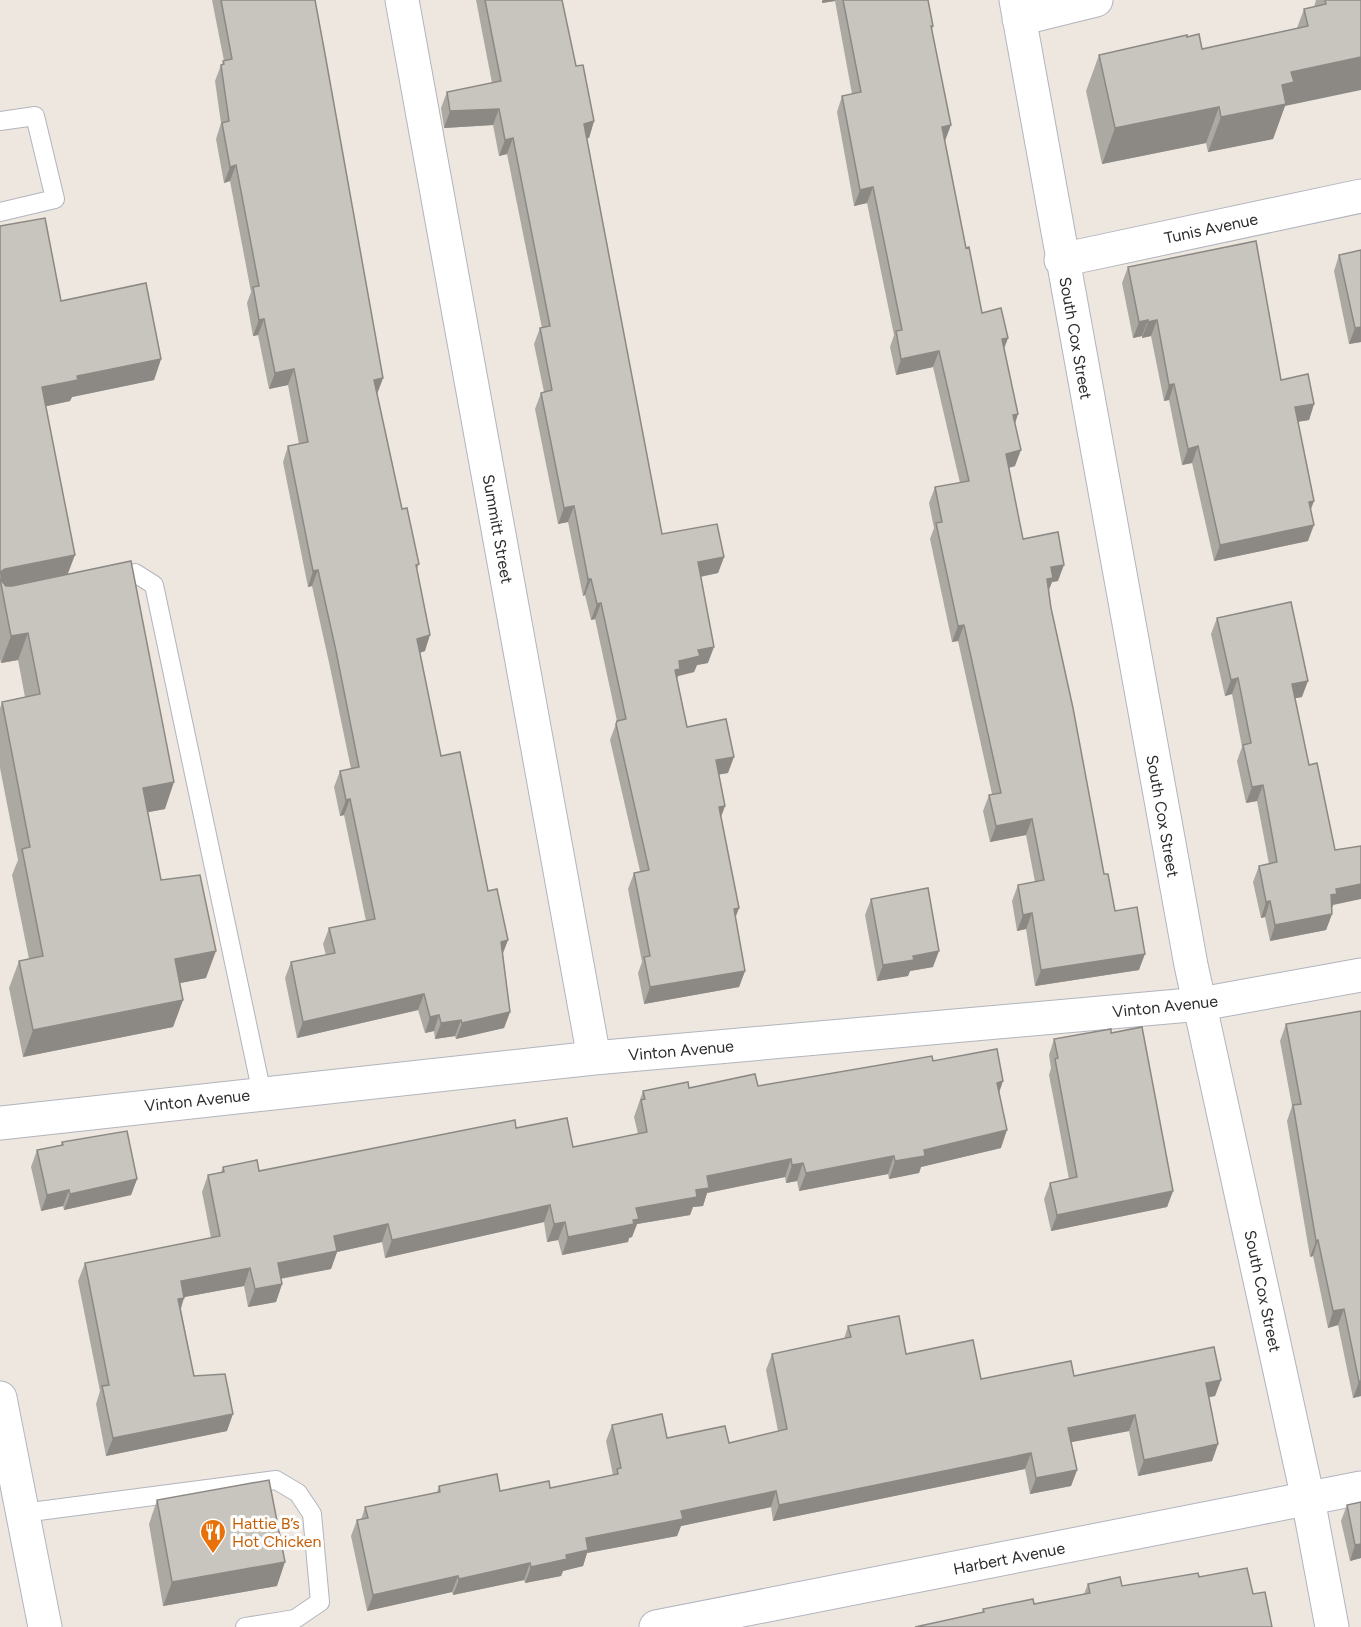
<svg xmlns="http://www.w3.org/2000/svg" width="1361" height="1627" viewBox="0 0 1361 1627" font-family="Figtree,sans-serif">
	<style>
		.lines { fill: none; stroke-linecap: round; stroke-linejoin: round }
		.lane-casing { stroke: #b2b4be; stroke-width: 20 }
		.street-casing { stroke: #b2b4be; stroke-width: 35 }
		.secondary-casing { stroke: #b2b4be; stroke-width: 35 }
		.lane { stroke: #fff; stroke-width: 18 }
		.street { stroke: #fff; stroke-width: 33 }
		.secondary { stroke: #fff; stroke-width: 33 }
		.wall { fill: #aca9a3 }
		.shaded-wall { fill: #8c8985 }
		.building { fill: #c8c4be; stroke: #8c8985; stroke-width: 1.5 }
		.labels { text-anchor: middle; stroke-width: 6; stroke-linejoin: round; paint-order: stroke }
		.street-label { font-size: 16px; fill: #2c2c2c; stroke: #fff }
		.food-label { font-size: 16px; fill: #c56008; stroke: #fff; text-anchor: start }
	</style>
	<rect width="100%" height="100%" fill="#ede7df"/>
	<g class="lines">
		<defs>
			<path id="lane" d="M0 121 35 116 55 199 0 212
				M110 578 135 573 154 585 262 1094
				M23 1513 276 1480 298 1493 312 1514 320 1602 295 1619 245 1627"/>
			<path id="street" d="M402 0 594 1058
				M1016 0 1191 965 1308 1499 1332 1627
				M1019 19 1096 0
				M1061 260 1361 196
				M0 1123 594 1058 1201 1004 1361 975
				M656 1627 1361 1488"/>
			<path id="secondary" d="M0 1398 45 1627"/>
		</defs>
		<use href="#lane" class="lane-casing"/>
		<use href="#street" class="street-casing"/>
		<use href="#secondary" class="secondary-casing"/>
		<use href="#lane" class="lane"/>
		<use href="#street" class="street"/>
		<use href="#secondary" class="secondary"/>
	</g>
	<path class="wall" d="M212 0H315L383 378 377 394 402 509 419 564 417 569 425 651 420 653 441 756 488 891 503 954 510 1012 504 1028 456 1039 455 1036 435 1039 434 1031 425 1033 418 1010 297 1038 285 978 291 962 326 955 323 944 329 928 366 921 344 815 340 816 334 787 340 771 351 769 330 667 312 586 308 587 283 462 288 446 299 444 288 385 269 389 258 335 253 336 247 303 251 292 230 181 224 183 216 139 221 123 215 81 221 65 224 61Z
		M476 0H562L576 66 594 121 589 138H587L662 534 724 557 718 573 701 577 708 663 697 665 694 672 678 676 677 678 687 727 728 773 719 774 725 806 721 817 739 908 735 917 745 971 739 987 644 1004 638 973 642 962 628 889 634 873 640 871 610 740 617 721 595 619 591 620 585 595 583 596 568 522 558 524 535 409 541 393 544 392 534 344 540 328H542L507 154 499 156 493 125 444 128 441 108 447 92 492 83Z
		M822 0H928L933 26 932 30 945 141 966 248 982 313 1008 338 1004 348 1015 423V466L1009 468 1023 539 1058 581 1052 582 1049 590 1051 608 1104 874 1115 911 1139 970 1035 986 1026 929 1017 931 1012 901 1018 885 1035 882 1026 835 990 842 983 811 989 795 992 794 958 641 952 642 930 539 934 528 929 503 935 487 960 483 933 367 896 375 890 347 894 335 867 203 854 206 837 112 842 96 852 94 835 1 822 3Z
		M1316 0H1361L1285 106 1273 139 1208 152 1206 143 1102 164 1086 91 1099 55 1187 37 1202 49 1297 28 1304 9 1314 7Z
		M0 226 61 301 161 359 154 380 72 397 70 401 45 406 68 574 165 809 148 812 161 880 206 978 180 983 183 1000 173 1027 23 1057 9 988 19 961 29 959 12 875 18 860 0 768V708L2 702 25 697 18 660 1 663 0 659Z
		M1361 250V342L1349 344 1334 271 1339 255Z
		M1128 267 1314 404 1309 420 1298 422 1311 510 1308 541 1214 561 1192 463 1182 465 1169 400 1164 401 1151 336 1142 338V336L1133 338 1122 283Z
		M1217 618 1302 697 1295 698 1333 905 1332 908V914L1326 930 1270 941 1265 917 1261 918 1253 882 1259 866 1269 864 1257 801 1246 803 1237 761 1242 747 1232 694 1225 696 1211 634Z
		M871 899 933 967 910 971 908 976 877 981 865 915Z
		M1361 1011V1396L1353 1398 1338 1325 1328 1328 1313 1256 1310 1257 1287 1121 1292 1106 1280 1041 1286 1024Z
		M1111 1033 1173 1191 1167 1207 1051 1231 1044 1199 1050 1183 1069 1179 1049 1075 1051 1068 1049 1055 1054 1039Z
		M933 1061 999 1092 1001 1148 921 1167 919 1173 889 1179 888 1174 799 1191 797 1181 786 1183 785 1177 707 1193 703 1206 693 1207 690 1215 637 1224 632 1237 629 1238 628 1242 562 1255 558 1240 547 1242 544 1222 385 1258 382 1242 337 1252 331 1269 281 1279 282 1284 276 1302 248 1307 244 1286 184 1297 181 1309 194 1376 227 1431 106 1456 96 1404 100 1391 78 1281 85 1263 211 1238 202 1192 208 1175 221 1172 223 1167 259 1171 516 1128 573 1147 638 1134 634 1117 643 1091 689 1088 758 1086Z
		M62 1142 137 1179 131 1195 64 1210 63 1206 41 1211 31 1167 37 1150 61 1145Z
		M848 1326 906 1354 981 1379 1074 1376 1221 1380 1215 1396 1209 1397 1218 1444 1212 1461 1138 1476 1129 1431 1071 1442 1077 1470 1071 1486 1030 1494 1025 1469 773 1521 771 1507 681 1526 677 1536 587 1553 583 1566 563 1571 561 1576 525 1583 524 1580 453 1595 452 1592 367 1611 351 1536 357 1520H361L365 1507 437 1492 439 1486 500 1491 550 1488 613 1475 606 1441 612 1425 667 1438 729 1443 778 1431 766 1370 772 1354 844 1339Z
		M157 1500 277 1586 163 1606 149 1524Z
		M1347 1505 1361 1558 1350 1561 1341 1521Z
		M1199 1577 1253 1594 982 1613 983 1609 1034 1604 1084 1594 1088 1584 1122 1586Z"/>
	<path class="shaded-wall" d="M823 0H835V1L822 3Z
		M1361 57V90L1285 106 1273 139 1208 152 1221 117 1282 85 1291 72Z
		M1219 107 1206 143 1102 164 1115 128Z
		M499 109 493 125 444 128 450 111Z
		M594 121 589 138 578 140 584 124Z
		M951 125 945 141 942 127Z
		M513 138 507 154 499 156 505 140Z
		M236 165 230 181 224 183 230 167Z
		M873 187 867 203 854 206 860 190Z
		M264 319 258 335 253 336 259 320Z
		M1148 320 1142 336 1133 338 1139 322Z
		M1157 320 1151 336 1142 338 1148 322Z
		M1361 327V342L1349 344 1355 328Z
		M1008 338 1002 354V339Z
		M939 351 933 367 896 375 901 359Z
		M161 359 154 380 72 397 70 401 34 409 42 387 77 376Z
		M294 369 288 385 269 389 275 373Z
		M383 378 377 394 374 380Z
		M1174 384 1169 400 1164 401 1169 385Z
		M1314 404 1309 420 1289 423 1295 407Z
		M1018 414 1013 430V415Z
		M1198 446 1192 463 1182 465 1188 449Z
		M1021 450 1015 466 1000 470 1006 454Z
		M1314 501 1308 517 1309 502Z
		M574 506 568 522 558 524 564 508Z
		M1314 525 1308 541 1214 561 1220 545Z
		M75 555 67 576 2 590 0 572 5 569Z
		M724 557 718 573 693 578 698 562Z
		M1064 565 1058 581 1052 582 1047 594 1041 595 1051 567Z
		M318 570 312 586 308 587 313 571Z
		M588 579H591L585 595 583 596Z
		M601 603 595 619 591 620 597 604Z
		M964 625 958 641 952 642 958 626Z
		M28 633 18 660 1 663 11 636Z
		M430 635 425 651 411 655 417 639Z
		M714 647 708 663 697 665 694 672 678 676 675 685 670 686 679 661 698 650Z
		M1238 678 1232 694 1225 696 1231 680Z
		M1308 681 1302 697 1286 700 1292 684Z
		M734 757 728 773 711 776 716 760Z
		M174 782 165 809 133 815 143 788Z
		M1263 785 1257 801 1246 803 1252 787Z
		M350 799 344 815 340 816 346 800Z
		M725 806 719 822V807Z
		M1032 819 1026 835 990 842 996 826Z
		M1361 884V899L1333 905 1331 910V895L1336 889Z
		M1270 901 1265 917 1261 918 1266 902Z
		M739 908 733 924 734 909Z
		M1032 913 1026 929 1017 931 1023 915Z
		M1332 914 1326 930 1270 941 1275 925Z
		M508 940 502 956 501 942Z
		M216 951 206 978 165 986 175 959Z
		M939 951 933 967 910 971 908 976 877 981 883 965 913 956Z
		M1145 954 1139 970 1035 986 1041 970Z
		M745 971 739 987 644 1004 650 987Z
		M424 994 418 1010 297 1038 303 1022Z
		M183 1000 173 1027 23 1057 33 1030Z
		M510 1012 504 1028 456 1039 462 1023Z
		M439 1015 434 1031 425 1033 430 1017Z
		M461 1020 455 1036 435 1039 441 1023Z
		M1003 1081 997 1099V1083Z
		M1007 1130 1001 1148 921 1167 919 1173 889 1179 895 1161 924 1150Z
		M894 1156 888 1174 799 1191 806 1173Z
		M791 1159 785 1177 707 1193 703 1206 693 1207 690 1215 637 1224 632 1237 629 1238 628 1242 562 1255 568 1237 636 1208 696 1190 707 1176Z
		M803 1163 797 1181 786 1183 792 1165Z
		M137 1179 131 1195 64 1210 70 1194Z
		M69 1190 63 1206 41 1211 47 1195Z
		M1173 1191 1167 1207 1051 1231 1057 1215Z
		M550 1205 544 1222 385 1258 392 1240Z
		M565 1222 558 1240 547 1242 554 1224Z
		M388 1224 382 1242 337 1252 331 1269 272 1280 278 1263 334 1236Z
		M1318 1240 1313 1256 1310 1257 1316 1241Z
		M250 1268 244 1286 174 1299 181 1281Z
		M282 1284 276 1302 248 1307 255 1289Z
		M184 1298 178 1316V1299Z
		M1344 1309 1338 1325 1328 1328 1333 1311Z
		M1221 1380 1215 1396 1200 1399 1206 1383Z
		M1361 1381V1396L1353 1398 1359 1382Z
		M233 1414 227 1431 106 1456 113 1438Z
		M1135 1415 1129 1431 1062 1444 1068 1428Z
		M1218 1444 1212 1461 1138 1476 1144 1460Z
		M1031 1453 1025 1469 773 1521 779 1505Z
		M1077 1470 1071 1486 1030 1494 1036 1478Z
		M776 1491 771 1507 681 1526 677 1536 587 1553 583 1566 563 1571 561 1576 525 1583 531 1567 566 1555 586 1538 681 1511Z
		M1361 1544V1558L1350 1561 1355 1545Z
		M285 1562 277 1586 163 1606 172 1582Z
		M530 1563 524 1580 453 1595 459 1579Z
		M458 1576 452 1592 367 1611 373 1595Z"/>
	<path class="building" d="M221 0H315L325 54 383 378 374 380 402 509 407 508 419 564 416 565 430 635 417 639 441 756 460 752 488 891 497 889 508 940 501 942 510 1012 462 1023 461 1020 441 1023 439 1015 430 1017 424 994 303 1022 291 962 335 953 329 928 375 919 350 799 346 800 340 771 359 767 336 651 318 570 313 571 288 446 308 442 294 369 275 373 264 319 259 320 253 287 259 286 236 165 230 167 222 123 229 121 221 65 224 64 223 61 232 59Z
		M485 0H562L576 66 583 65 594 121 584 124 662 534 717 524 724 557 698 562 714 647 698 650 700 656 679 661 680 669 675 670 687 727 726 719 734 757 716 760 725 806 719 807 739 908 734 909 745 971 650 987 644 957 650 956 634 873 649 870 616 724 617 721 626 719 601 603 597 604 591 579H588L574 506 564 508 541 393 552 390 540 328 550 326 513 138 505 140 499 109 450 111 447 92 501 81Z
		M843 0H928L933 26H931L951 125 942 127 966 248 969 247 982 313 1001 308 1008 338 1002 339 1018 414 1013 415 1021 450 1006 454 1023 539 1058 532 1064 565 1051 567 1053 578 1047 579 1051 608 1073 708 1104 874H1108L1115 911 1137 907 1145 954 1041 970 1032 913 1023 915 1018 885 1044 880 1032 819 996 826 989 795 1001 793 964 625 958 626 936 523 942 522 935 487 969 481 939 351 901 359 896 331 902 330 873 187 860 190 842 96 861 92Z
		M1325 0H1361V57L1291 72 1294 82 1282 85 1286 104 1221 117 1219 107 1115 128 1099 55 1187 35V37L1199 34 1202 49 1308 26 1304 9 1326 4Z
		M45 218 61 301 146 283 161 359 77 376 78 380 42 387 75 555 5 569 0 572V226Z
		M1256 241 1281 380 1308 374 1314 404 1295 407 1314 501 1309 502 1314 525 1220 545 1198 446 1188 449 1174 384 1169 385 1157 320 1148 322V320L1139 322 1128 267Z
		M1361 250V327L1355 328 1339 255Z
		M131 561 174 782 143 788 161 880 200 875 216 951 175 959 183 1000 33 1030 19 961 43 956 22 849 30 847 2 702 40 694 28 633 11 636 0 579 6 586H12Z
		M1291 602 1308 681 1292 684 1309 765 1317 763 1335 850 1361 846V884L1336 889 1337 894 1331 895 1332 914 1275 925 1270 901 1266 902 1259 866 1277 862 1263 785 1252 787 1243 745 1251 743 1238 678 1231 680 1217 618Z
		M928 888 939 951 913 956 914 960 883 965 871 899Z
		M1361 1011V1381L1359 1382 1344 1309 1333 1311 1318 1240 1316 1241 1293 1105 1301 1104 1286 1024Z
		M1142 1027 1173 1191 1057 1215 1050 1183 1077 1177 1055 1059 1058 1058 1054 1039 1111 1029V1033Z
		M997 1049 1003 1081 997 1083 1007 1130 924 1150 925 1156 895 1161 894 1156 806 1173 803 1163 792 1165 791 1159 707 1176 709 1188 696 1190 697 1197 636 1208 639 1219 633 1220 634 1224 568 1237 565 1222 554 1224 550 1205 392 1240 388 1224 334 1236 337 1251 278 1263 282 1284 255 1289 250 1268 181 1281 184 1298 178 1299 194 1376 225 1374 233 1414 113 1438 102 1386 109 1385 85 1263 220 1236 208 1175 224 1172 223 1167 257 1160 259 1171 515 1120 516 1128 567 1118 573 1147 647 1132 641 1100 645 1099 643 1091 688 1082 689 1088 755 1074 758 1086 932 1056 933 1061Z
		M127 1131 137 1179 70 1194 69 1190 47 1195 37 1150 63 1145 62 1142Z
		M899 1316 906 1354 973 1340 981 1379 1071 1361 1074 1376 1214 1347 1221 1380 1206 1383 1218 1444 1144 1460 1135 1415 1068 1428 1077 1470 1036 1478 1031 1453 779 1505 776 1491 681 1511 683 1519 586 1538 588 1550 566 1555 567 1559 531 1567 530 1563 459 1579 458 1576 373 1595 357 1520 368 1518 365 1507 440 1492 439 1486 497 1474 500 1491 549 1481 550 1488 618 1474 617 1469 621 1468 612 1425 662 1414 667 1438 725 1426 729 1443 787 1429 772 1354 851 1337 848 1326Z
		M269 1480 285 1562 172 1582 157 1500Z
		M1361 1502V1544L1355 1545 1347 1505Z
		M1247 1568 1253 1594 1265 1592 1272 1627H915L984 1612 983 1609 1033 1599 1034 1604 1090 1593 1088 1584 1120 1577 1122 1586 1198 1573 1199 1577Z"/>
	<defs>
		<symbol id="restaurant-pin" viewBox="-11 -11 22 30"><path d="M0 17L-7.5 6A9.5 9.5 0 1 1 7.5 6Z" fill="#e8710a" stroke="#fff"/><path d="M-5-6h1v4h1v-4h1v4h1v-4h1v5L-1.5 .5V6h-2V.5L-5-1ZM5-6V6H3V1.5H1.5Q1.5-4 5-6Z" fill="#fff"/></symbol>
	</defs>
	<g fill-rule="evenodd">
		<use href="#restaurant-pin" x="198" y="1517" width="30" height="40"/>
	</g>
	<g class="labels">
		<g class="street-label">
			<text transform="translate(1211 228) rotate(-12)" y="6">Tunis Avenue</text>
			<text transform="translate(1076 338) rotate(80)" y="6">South Cox Street</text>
			<text transform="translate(498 529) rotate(80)" y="6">Summitt Street</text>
			<text transform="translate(1163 816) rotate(80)" y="6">South Cox Street</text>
			<text transform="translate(1165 1006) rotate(-6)" y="6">Vinton Avenue</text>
			<text transform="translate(681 1050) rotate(-5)" y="6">Vinton Avenue</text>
			<text transform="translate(197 1100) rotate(-6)" y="6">Vinton Avenue</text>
			<text transform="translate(1263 1291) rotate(78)" y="6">South Cox Street</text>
			<text transform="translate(1009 1558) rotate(-11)" y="6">Harbert Avenue</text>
		</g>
		<g class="food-label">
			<text x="232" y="1529">Hattie B’s<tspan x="232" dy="18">Hot Chicken</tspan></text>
		</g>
	</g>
</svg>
